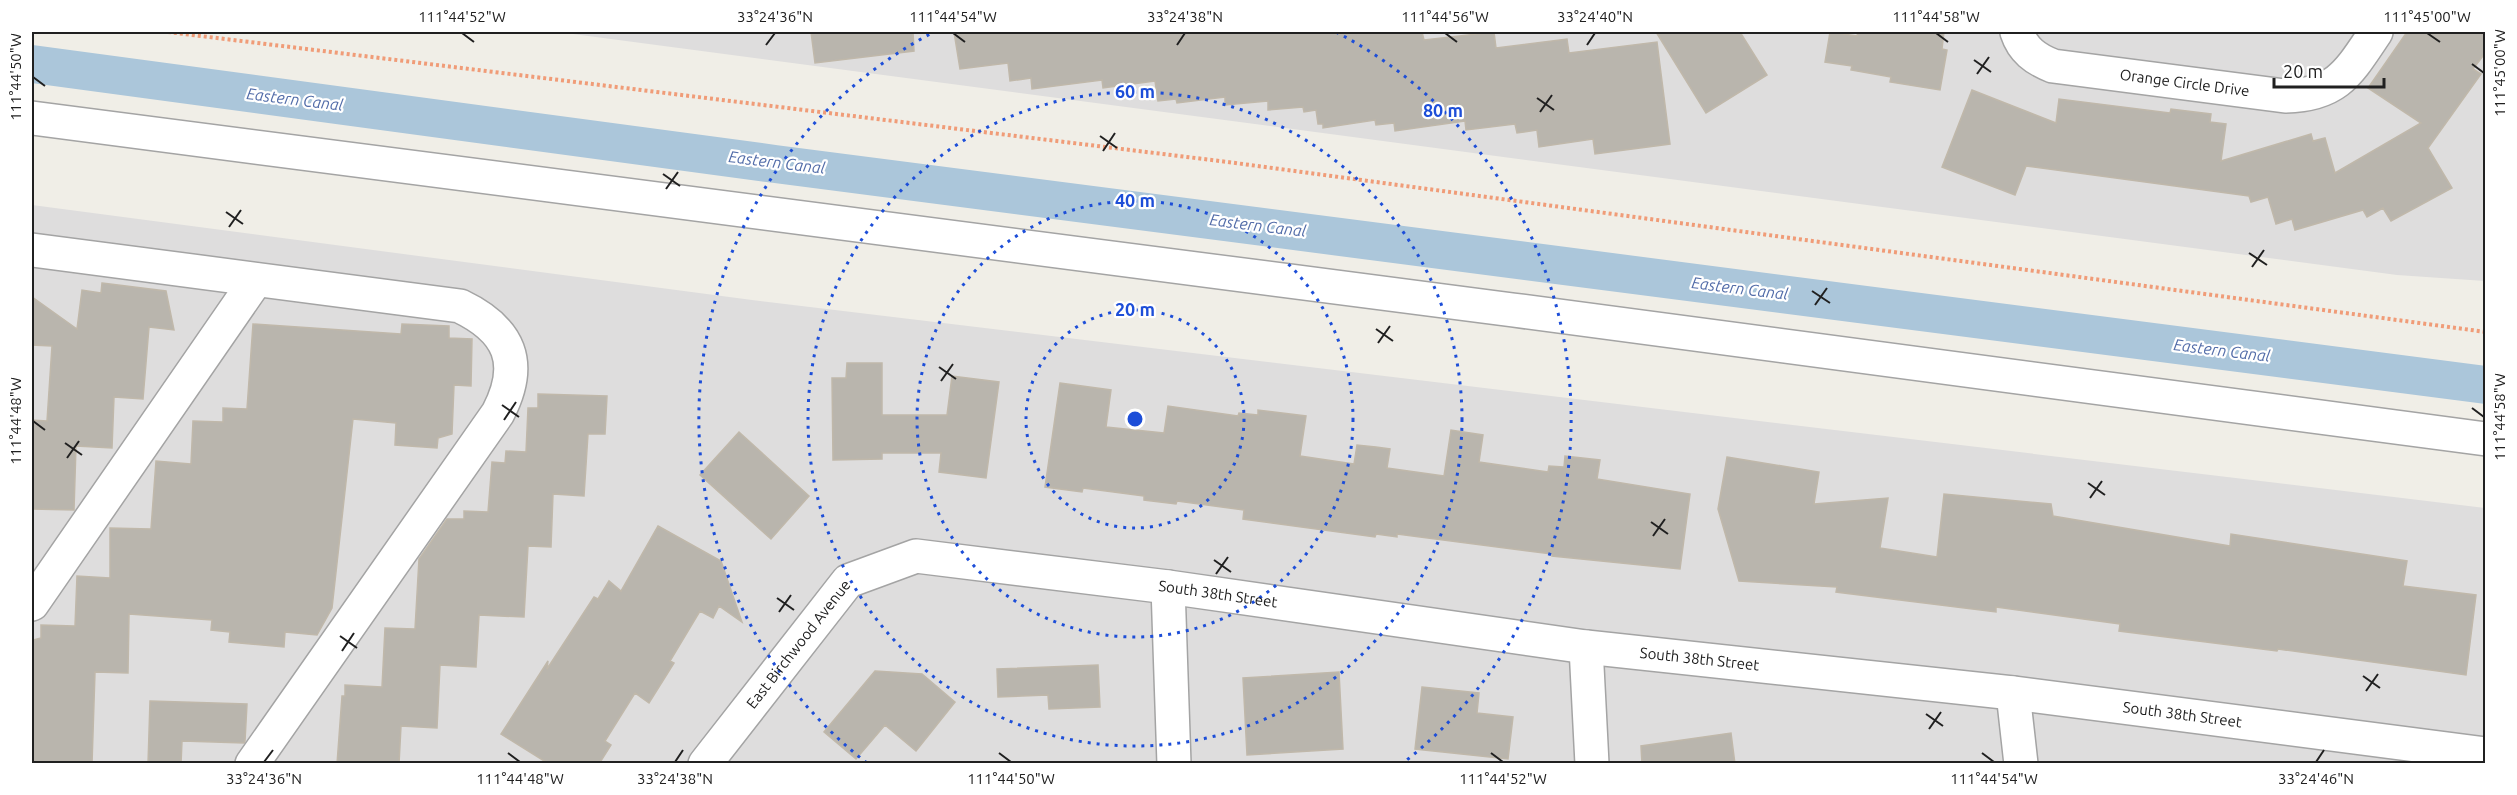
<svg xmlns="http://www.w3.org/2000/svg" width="2517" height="795" viewBox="0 0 2517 795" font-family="Ubuntu,sans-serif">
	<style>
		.residential { fill: #dedddd }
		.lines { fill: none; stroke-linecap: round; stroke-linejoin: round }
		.canal { stroke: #abc6da; stroke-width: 38 }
		.building { fill: #b9b5ad; stroke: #c0b8aa; stroke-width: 1.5 }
		.minor-casing { stroke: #a4a4a4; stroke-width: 36 }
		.path { stroke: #f09c78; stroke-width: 4; stroke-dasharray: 3 3; stroke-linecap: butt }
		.minor { stroke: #fff; stroke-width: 33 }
		.ticks { fill: none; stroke: #202020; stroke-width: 2 }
		.ring { fill: none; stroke: #1d4ed8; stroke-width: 3; stroke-dasharray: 3 6 }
		.labels { text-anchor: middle; stroke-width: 4.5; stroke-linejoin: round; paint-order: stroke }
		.street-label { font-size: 15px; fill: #202020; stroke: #fff }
		.water-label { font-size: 16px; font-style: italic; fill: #536da9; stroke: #fff }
		.centre { fill: #1d4ed8; stroke: #fff; stroke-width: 3 }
		.ring-label { font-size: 18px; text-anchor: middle; font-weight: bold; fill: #1d4ed8; stroke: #fff; stroke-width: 4.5; stroke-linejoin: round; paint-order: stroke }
		.neatline { fill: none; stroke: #202020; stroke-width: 2 }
		.ticks-label { font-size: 15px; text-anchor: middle; fill: #202020 }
	</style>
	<rect width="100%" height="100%" fill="#f0eee7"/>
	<path class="residential" d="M558 32H2485V281L2397 275Z
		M32 205 752 300 2485 508V763H32Z"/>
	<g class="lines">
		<path class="canal" d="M32 64 775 164 2486 385"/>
	</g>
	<path class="building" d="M811 32H913L914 51 815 63Z
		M954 32H1422L1424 40 1494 32 1496 48 1567 39 1569 53 1657 42 1670 144 1595 154 1593 139 1539 147 1537 130 1517 133 1515 124 1466 130 1465 121 1395 131 1394 123 1376 125 1375 120 1323 128V124H1318L1316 110 1304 112 1303 107 1268 110V101L1225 105V97L1177 103 1176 99 1158 101 1155 81 1103 88 1102 80 1032 89 1031 78 1010 81 1008 63 960 69Z
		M1656 32H1740L1767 75 1706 113Z
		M1830 32 1857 36 1858 32H1944L1942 49 1947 50 1940 90 1890 82 1891 77 1851 70 1852 66 1825 62Z
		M2407 32H2486V52L2473 69 2481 74 2428 148 2452 188 2391 221 2383 208 2367 217 2363 210 2295 230 2292 219 2276 224 2268 197 2251 202 2249 196 2026 166 2015 195 1942 167 1972 90 2056 123 2059 99 2170 113 2171 109 2211 114 2210 122 2226 124 2221 161 2311 134 2313 141 2325 138 2335 173 2421 123 2368 88Z
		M102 283 166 291 174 330 149 327 143 399 114 397 112 448 76 446 74 510 32 509V420L47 421 52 346 32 345V297L77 329 82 290 101 293Z
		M253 324 401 334 402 324 449 326V338L472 339 471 386 454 385 452 434 438 438 437 448 395 445 396 423 353 419 332 608 317 635 285 632 284 647 229 642 230 632 211 630 212 620 129 614 128 673 95 672 92 764H32L33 640 41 638V625L75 626 77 576 110 578V528L151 529 156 461 191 464 193 421 223 422V408L247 409Z
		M847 363H882V415H947L952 376 999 382 986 478 939 472 941 453H882V459L833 460 832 378H846Z
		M1060 383 1111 390 1106 427 1164 433 1168 406 1238 416 1239 413 1258 415V410L1306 416 1300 456 1354 464 1357 445 1376 447 1390 449 1387 468 1444 476 1451 430 1483 435 1479 462 1548 472 1549 466 1564 467 1565 456 1600 460 1597 479 1690 494 1680 569 1552 556V554L1397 534V537L1376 534 1375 537 1243 519 1244 510 1177 501 1176 504 1144 500V496L1083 488 1082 492 1045 487Z
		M538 394 607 396 605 434H588L584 496 553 494 551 547 528 546 524 617 479 615 476 667 440 665 437 728 401 726 399 764H337L342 696H345V685L382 687 385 628 415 629 419 559 447 519H464V511L488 512 492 462 505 463 506 451 526 452 528 408H538Z
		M739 432 809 496 771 539 700 475Z
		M1727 457 1819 472 1814 504 1888 498 1880 548 1937 557 1944 494 2051 504 2053 516 2230 546 2231 534 2407 561 2403 586 2476 595 2466 675 2278 649 2277 651 2119 631 2120 624 1996 607V612L1836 592 1837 587 1739 581 1718 509Z
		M658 526 721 561 742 622 719 606 713 618 700 611 670 661 674 663 649 703 635 693 605 741 611 745 599 764H549L501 734 548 661 547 669 594 597 598 599 609 581 621 591Z
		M1098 665 1100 707 1049 709 1048 695 998 697 997 669Z
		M875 671 922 674 955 702 916 751 885 725 856 759 824 732Z
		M1339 672 1343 749 1247 755 1243 678Z
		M1422 687 1479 693 1477 713 1513 717 1508 759 1415 749Z
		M150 701 247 704 245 741 244 743 182 741 181 764H148Z
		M1731 733 1735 764H1642L1641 746Z"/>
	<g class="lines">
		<defs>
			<g id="minor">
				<path id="s1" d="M2017 32C2023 50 2035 59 2053 66L2285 96C2338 95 2349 72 2376 32"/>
				<path d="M32 118 1513 310 2486 439"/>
				<path d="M32 250 460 306C510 330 524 363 498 413L252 764"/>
				<path d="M1168 587 1174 764"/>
				<path d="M32 604 256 280"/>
				<path d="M1586 647 1592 764"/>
				<path d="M2013 693 2021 764"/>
				<path id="s2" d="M705 764 848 581 916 556 1168 587 1586 647 2013 693 2486 754"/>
			</g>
		</defs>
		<use href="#minor" class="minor-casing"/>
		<path class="path" d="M168 32 1228 162 2486 332"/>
		<use href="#minor" class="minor"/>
	</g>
	<path class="ticks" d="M462 33 474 42M953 33 965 42M1445 33 1457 42M1936 33 1948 42M2427 33 2440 42M766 45 775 33M1177 45 1185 33M1587 45 1595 33M1974 60 1991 72M2472 64 2484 73M1977 74 1989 57M33 77 45 86M1537 98 1554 110M1540 112 1552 95M1100 136 1117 148M1103 151 1115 133M663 174 680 186M666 189 678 172M226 212 243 224M229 227 241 210M2249 253 2267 265M2252 267 2264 250M1812 291 1830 303M1815 305 1827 288M1376 329 1393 341M1378 343 1390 326M939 367 956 379M941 381 953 364M502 405 519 417M2472 408 2484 417M504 420 516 402M33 421 45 430M65 443 82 455M67 458 79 441M2088 483 2105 495M2090 498 2102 481M1651 522 1668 534M1653 536 1665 519M1214 560 1231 572M1216 574 1228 557M777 598 794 610M779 612 791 595M340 636 357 648M342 651 354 633M2363 676 2380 688M2366 691 2378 674M1926 714 1943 726M1929 729 1941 712M508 753 520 762M999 753 1011 762M1491 753 1503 762M1982 753 1994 762M264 762 273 750M675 762 683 750M2316 762 2324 750"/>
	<g class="ring">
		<circle cx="1135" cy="419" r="109"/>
		<circle cx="1135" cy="419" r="218"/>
		<circle cx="1135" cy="419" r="327"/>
		<path d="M867 763A436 436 0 0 1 934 32M1336 32A436 436 0 0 1 1403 763"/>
	</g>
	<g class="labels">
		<g class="street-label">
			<text dy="5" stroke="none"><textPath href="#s1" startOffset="184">Orange Circle Drive</textPath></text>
			<text dy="5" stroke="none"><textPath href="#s2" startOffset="609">South 38th Street</textPath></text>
			<text dy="5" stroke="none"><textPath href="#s2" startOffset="152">East Birchwood Avenue</textPath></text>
			<text dy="5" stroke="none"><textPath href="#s2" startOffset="1095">South 38th Street</textPath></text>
			<text dy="5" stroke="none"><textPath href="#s2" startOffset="1581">South 38th Street</textPath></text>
		</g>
		<g class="water-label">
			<text transform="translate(295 99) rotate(7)" y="6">Eastern Canal</text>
			<text transform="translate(777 162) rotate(7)" y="6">Eastern Canal</text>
			<text transform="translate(1258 225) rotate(7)" y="6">Eastern Canal</text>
			<text transform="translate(1740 288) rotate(7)" y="6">Eastern Canal</text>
			<text transform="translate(2222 350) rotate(7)" y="6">Eastern Canal</text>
		</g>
	</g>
	<circle cx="1135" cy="419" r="9" class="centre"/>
	<g class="ring-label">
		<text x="1135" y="98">60 m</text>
		<text x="1443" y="117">80 m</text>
		<text x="1135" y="207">40 m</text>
		<text x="1135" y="316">20 m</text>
	</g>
	<rect width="2517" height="795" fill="none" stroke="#ffffff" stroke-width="66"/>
	<path d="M2274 78v9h110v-9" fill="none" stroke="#202020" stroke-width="3"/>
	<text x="2283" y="78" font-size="18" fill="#202020" stroke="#ffffff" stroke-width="4.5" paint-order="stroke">20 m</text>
	<rect x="33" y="33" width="2451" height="729" class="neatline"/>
	<g class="ticks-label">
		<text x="462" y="22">111°44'52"W</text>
		<text x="775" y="22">33°24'36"N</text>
		<text x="953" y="22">111°44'54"W</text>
		<text x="1185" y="22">33°24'38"N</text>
		<text x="1445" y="22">111°44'56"W</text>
		<text x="1595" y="22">33°24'40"N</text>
		<text x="1936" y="22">111°44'58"W</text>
		<text x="2427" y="22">111°45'00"W</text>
		<text transform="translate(2500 73) rotate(-90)" y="5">111°45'00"W</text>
		<text transform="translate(16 77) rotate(-90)" y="5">111°44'50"W</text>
		<text transform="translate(2500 417) rotate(-90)" y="5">111°44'58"W</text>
		<text transform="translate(16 421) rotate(-90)" y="5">111°44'48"W</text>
		<text x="264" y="784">33°24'36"N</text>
		<text x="520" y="784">111°44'48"W</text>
		<text x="675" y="784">33°24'38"N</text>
		<text x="1011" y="784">111°44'50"W</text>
		<text x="1503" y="784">111°44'52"W</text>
		<text x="1994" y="784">111°44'54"W</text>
		<text x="2316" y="784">33°24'46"N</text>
	</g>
</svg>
